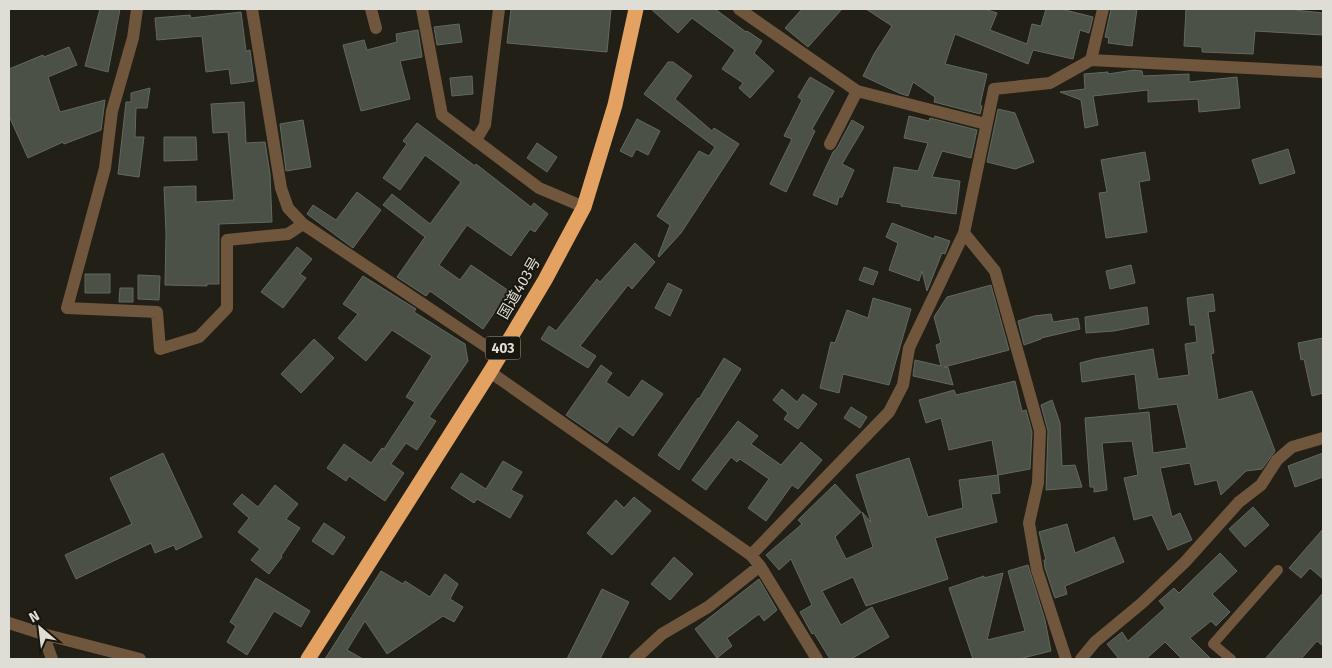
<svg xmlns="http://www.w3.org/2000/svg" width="1332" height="668" viewBox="0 0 1332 668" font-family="'Fira Sans','Noto Sans JP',sans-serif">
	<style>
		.building { fill: #4c5148; stroke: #63695f }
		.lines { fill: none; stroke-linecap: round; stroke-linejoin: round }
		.lane { stroke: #70563d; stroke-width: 10 }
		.street { stroke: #70563d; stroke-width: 12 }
		.highway { stroke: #e3a261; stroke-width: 15 }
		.labels { text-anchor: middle; stroke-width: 4; stroke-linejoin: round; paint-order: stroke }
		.shield { fill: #18160d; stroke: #a3a19a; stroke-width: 1 }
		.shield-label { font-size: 14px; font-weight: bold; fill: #deddd6 }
		.street-label { font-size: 15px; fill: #deddd6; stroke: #18160d }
	</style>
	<rect width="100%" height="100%" fill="#211f16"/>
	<path class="building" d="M100 9H120L108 72 85 66Z
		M511 9H611L607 52 507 43Z
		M651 9H715L746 32 747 31 762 41 754 53 774 71 750 98 739 88 743 83 722 69 735 50 692 18 678 33Z
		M802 9H842L808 47 785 28Z
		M866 9H984L997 13 990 30 1027 44 1032 24 1041 26 1046 9H1061L1093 17 1089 33 1080 30 1073 59 1033 50 1028 64 955 34 945 64 987 74 980 105 982 106 980 114 934 102 935 97 913 82 908 96 899 93 863 76 874 54 892 26Z
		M1111 9H1137L1132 46 1108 43 1109 38 1105 37Z
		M1186 9H1296L1295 10 1323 13V35L1255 31 1253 54 1202 52V47L1184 46Z
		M241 12 246 51 250 50 254 81 231 84 229 69 206 72 202 36 157 40 155 18 190 15 191 18Z
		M459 24 462 42 437 45 434 27Z
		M418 30 422 57 400 61 410 99 361 111 343 45 364 40 367 50 397 42 396 34Z
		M69 47 77 65 48 77 60 112 105 100 101 130 64 144 63 142 28 158 9 116V69L43 55 44 57Z
		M668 62H673L692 76 675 99 712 131 714 128 739 144 681 233 659 257 658 256 670 225 657 216 699 151 709 156 715 147 644 94Z
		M1134 70 1142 71 1143 76 1189 74V82L1237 77 1240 108 1199 112 1198 99 1148 102V90L1093 96 1098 125 1085 128 1081 100 1060 92 1085 89 1084 74 1108 72V74Z
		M472 76 473 94 452 96 450 78Z
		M810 77 834 91 812 129 815 131 786 192 770 184 792 139 784 136 802 100 798 97Z
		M150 88 147 108H136L135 137H144L139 177 118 174 126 102H131V93Z
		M244 102 246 143 265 142 270 174 272 222 219 224V284H207V286L165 285 166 233 164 187 196 186V202L234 200 228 132 213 133 211 104Z
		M998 109 1015 113 1034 162 1015 169 987 162Z
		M909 116 929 121 930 118 977 130 971 158 942 151 932 177 960 181 956 214 901 206V204L887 202 894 167 918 171 928 143 904 138Z
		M637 119 660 131 648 155 636 149 632 157 620 151Z
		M303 120 311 167 286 171 280 124Z
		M852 120 864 127 842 164 854 170 842 197H839L837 205 813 195 833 152 837 148Z
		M417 123 475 166 476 164 531 207 534 203 548 214 535 232 530 229 511 256 467 225 439 265 460 280 471 265 509 291 483 329 430 291 426 296 397 277 425 237 383 205 392 194 430 224 461 182 425 155 400 190 383 178 407 144 403 141Z
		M164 137H196L197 160 164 161Z
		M537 143 557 157 547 172 527 158Z
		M1288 149 1295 173 1260 184 1252 160Z
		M1145 152 1150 180 1139 182 1147 232 1106 238 1099 193 1107 192 1101 160Z
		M357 192 381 210 353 248 307 214 313 205 336 220Z
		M892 223 934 239 935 236 950 241 945 254 942 253 927 291 922 271 919 281 889 270 898 243 886 237Z
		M635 243 655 262 632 289 628 285 580 346 596 356 588 368 541 339 549 326 556 331 597 279 600 282Z
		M297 247 312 259 300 274 306 278 283 308 261 292Z
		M1131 265 1135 283 1110 289 1106 271Z
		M864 267 878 272 873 285 859 280Z
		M85 274H110V293H85Z
		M138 275 160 276 159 300 138 299Z
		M363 276 416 309 414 312 465 344 468 361 429 417 436 421 417 450 406 443 391 464 404 473 385 501 349 476 346 481 327 468 344 444 371 463 382 448 384 449 415 402 406 397 432 356 392 330 366 361 338 338 358 314 343 304Z
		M668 283 682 290 670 316 655 308Z
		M991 285 1009 350 944 367H948L953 385 913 376 915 360 941 366 936 345 941 343 934 317 947 297Z
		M120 288H133V302H119Z
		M1213 294 1215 311 1208 312 1214 353 1211 354 1218 400 1252 391 1275 451 1262 469 1246 471 1221 495 1217 480 1195 485 1190 463 1160 468 1172 517 1180 513 1192 540 1168 550 1152 515 1134 520 1124 478 1138 475 1132 441 1102 443 1107 490 1094 492V487H1090L1085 418 1149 412 1153 453 1187 448 1177 404 1139 409 1135 374 1082 382 1080 363 1095 359 1153 349 1158 379 1189 375 1185 344 1197 342 1195 325H1190L1187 298Z
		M873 298 911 309 889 385 843 374 839 393 820 388 831 342 835 343 847 310 868 318Z
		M1147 307 1149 324 1114 331 1086 333 1085 317Z
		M1051 314 1053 322 1078 318 1080 329 1041 338V339L1024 345 1018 321 1034 316Z
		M1323 338V393L1312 396 1304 359 1301 360 1298 343Z
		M314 339 334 358 301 393 281 374Z
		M724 358 741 369 679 470 658 455 698 398 699 399Z
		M601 365 612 373 606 382 629 398 642 380 663 394 633 436 619 426 607 443 566 415Z
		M1015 381 1022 411 1026 410 1032 432 1030 469 998 475 992 440 949 450 941 418 926 423 919 400 954 390 956 395Z
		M782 389 797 402 803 394 817 404 798 429 784 419 788 413 773 400Z
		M1052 400 1060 423 1062 466 1075 465 1082 487 1046 490 1048 431 1041 405Z
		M851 407 867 417 860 428 844 418Z
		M738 421 758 436 751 444 781 465 801 442 822 460 798 489 792 485 766 521 748 508 769 479 740 459 737 462 731 457 706 490 692 480Z
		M163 453 202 537 176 550 174 545 155 553 151 543 76 579 65 555 132 524 110 478Z
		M1323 453V477L1295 487 1288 466Z
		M909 458 928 517 963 508 959 480 998 475 1000 493 991 494 997 522 935 538 948 579 866 606 853 577 822 591 841 625 872 607 889 637 851 659H830L814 633 812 634 800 612 812 605 791 559 779 570 766 555 802 524 798 520 835 484 861 512 835 537 846 559 873 547 862 512 871 522 856 475Z
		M503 461 522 472 511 490 523 496 510 518 477 499 474 503 451 488 461 473 486 489Z
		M275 485 298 504 286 519 300 528 281 556 282 557 269 574 251 560 260 549 238 532 249 518 233 504 242 494 258 507Z
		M634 497 651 511 612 555 587 533 616 500 624 508Z
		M1253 507 1269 525 1245 547 1229 529Z
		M324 523 345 537 333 555 312 541Z
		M1067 524 1075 553 1114 537 1124 562 1065 586 1067 594 1055 598 1045 568 1044 560H1046L1039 532Z
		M1323 529V579L1310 568 1301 578 1289 568Z
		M1220 553 1237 571 1212 594 1230 612 1216 626 1211 621 1190 638 1211 659H1182L1165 642 1146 659H1119L1107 644 1122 632 1128 641 1165 608 1159 601 1174 588 1179 593Z
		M674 557 693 574 670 600 651 584Z
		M1028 565 1045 620 1051 651 1019 659H973L949 588 984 576V578L1003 573 987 640 1025 631 1008 571Z
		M381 571 403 584 405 581 430 597 445 574 458 584 450 599 463 607 454 622 443 616 387 654 365 621 347 650 363 659H325Z
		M256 578 310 611 301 627 274 611 247 655 227 642 236 626 230 622Z
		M759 579 777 610 764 621 759 614 727 638 732 646 717 658 695 629Z
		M602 589 629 602 600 659H567Z
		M1323 593V646L1317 641 1301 659H1265Z"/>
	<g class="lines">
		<path class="lane" d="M1231 659 1213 644 1278 570"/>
		<path class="street" d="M137 9 133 38 112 111 105 168 67 308 157 312 160 349 199 337 227 308V240L288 234 303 224
			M252 9 281 188 288 208 303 224 499 355
			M371 9 376 28
			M422 9 442 115 539 188 584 207
			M739 9 857 91 986 124
			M1091 60 1103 9
			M476 140 485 125 499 9
			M830 144 857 91
			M964 233 995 271 1040 431 1038 483 1029 523 1037 570 1066 659
			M490 372 751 555 760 566 817 659
			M751 555 889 412 903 385 909 348 964 233 994 89 1050 83 1091 60 1323 72
			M9 623 43 634 140 659
			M43 634 52 659
			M635 659 662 634 708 607 760 566
			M1081 659 1095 642 1142 603 1185 562 1239 502 1261 485 1277 460 1292 447 1323 438"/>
		<path class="highway" d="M308 659 490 372 545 280 584 207 615 105 636 9"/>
	</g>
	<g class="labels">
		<rect class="shield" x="485.5" y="336.5" width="35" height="23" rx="4"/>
		<g class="shield-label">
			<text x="503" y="353">403</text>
		</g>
		<g class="street-label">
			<text transform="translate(519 288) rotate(-60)" y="5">国道403号</text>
		</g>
	</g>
	<rect width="1332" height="668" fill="none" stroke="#deddd6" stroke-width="20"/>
	<g transform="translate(40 628) rotate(332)" stroke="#18160d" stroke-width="4" paint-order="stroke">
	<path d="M0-4L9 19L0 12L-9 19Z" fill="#deddd6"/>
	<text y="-8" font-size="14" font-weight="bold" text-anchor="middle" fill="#deddd6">N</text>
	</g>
</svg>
